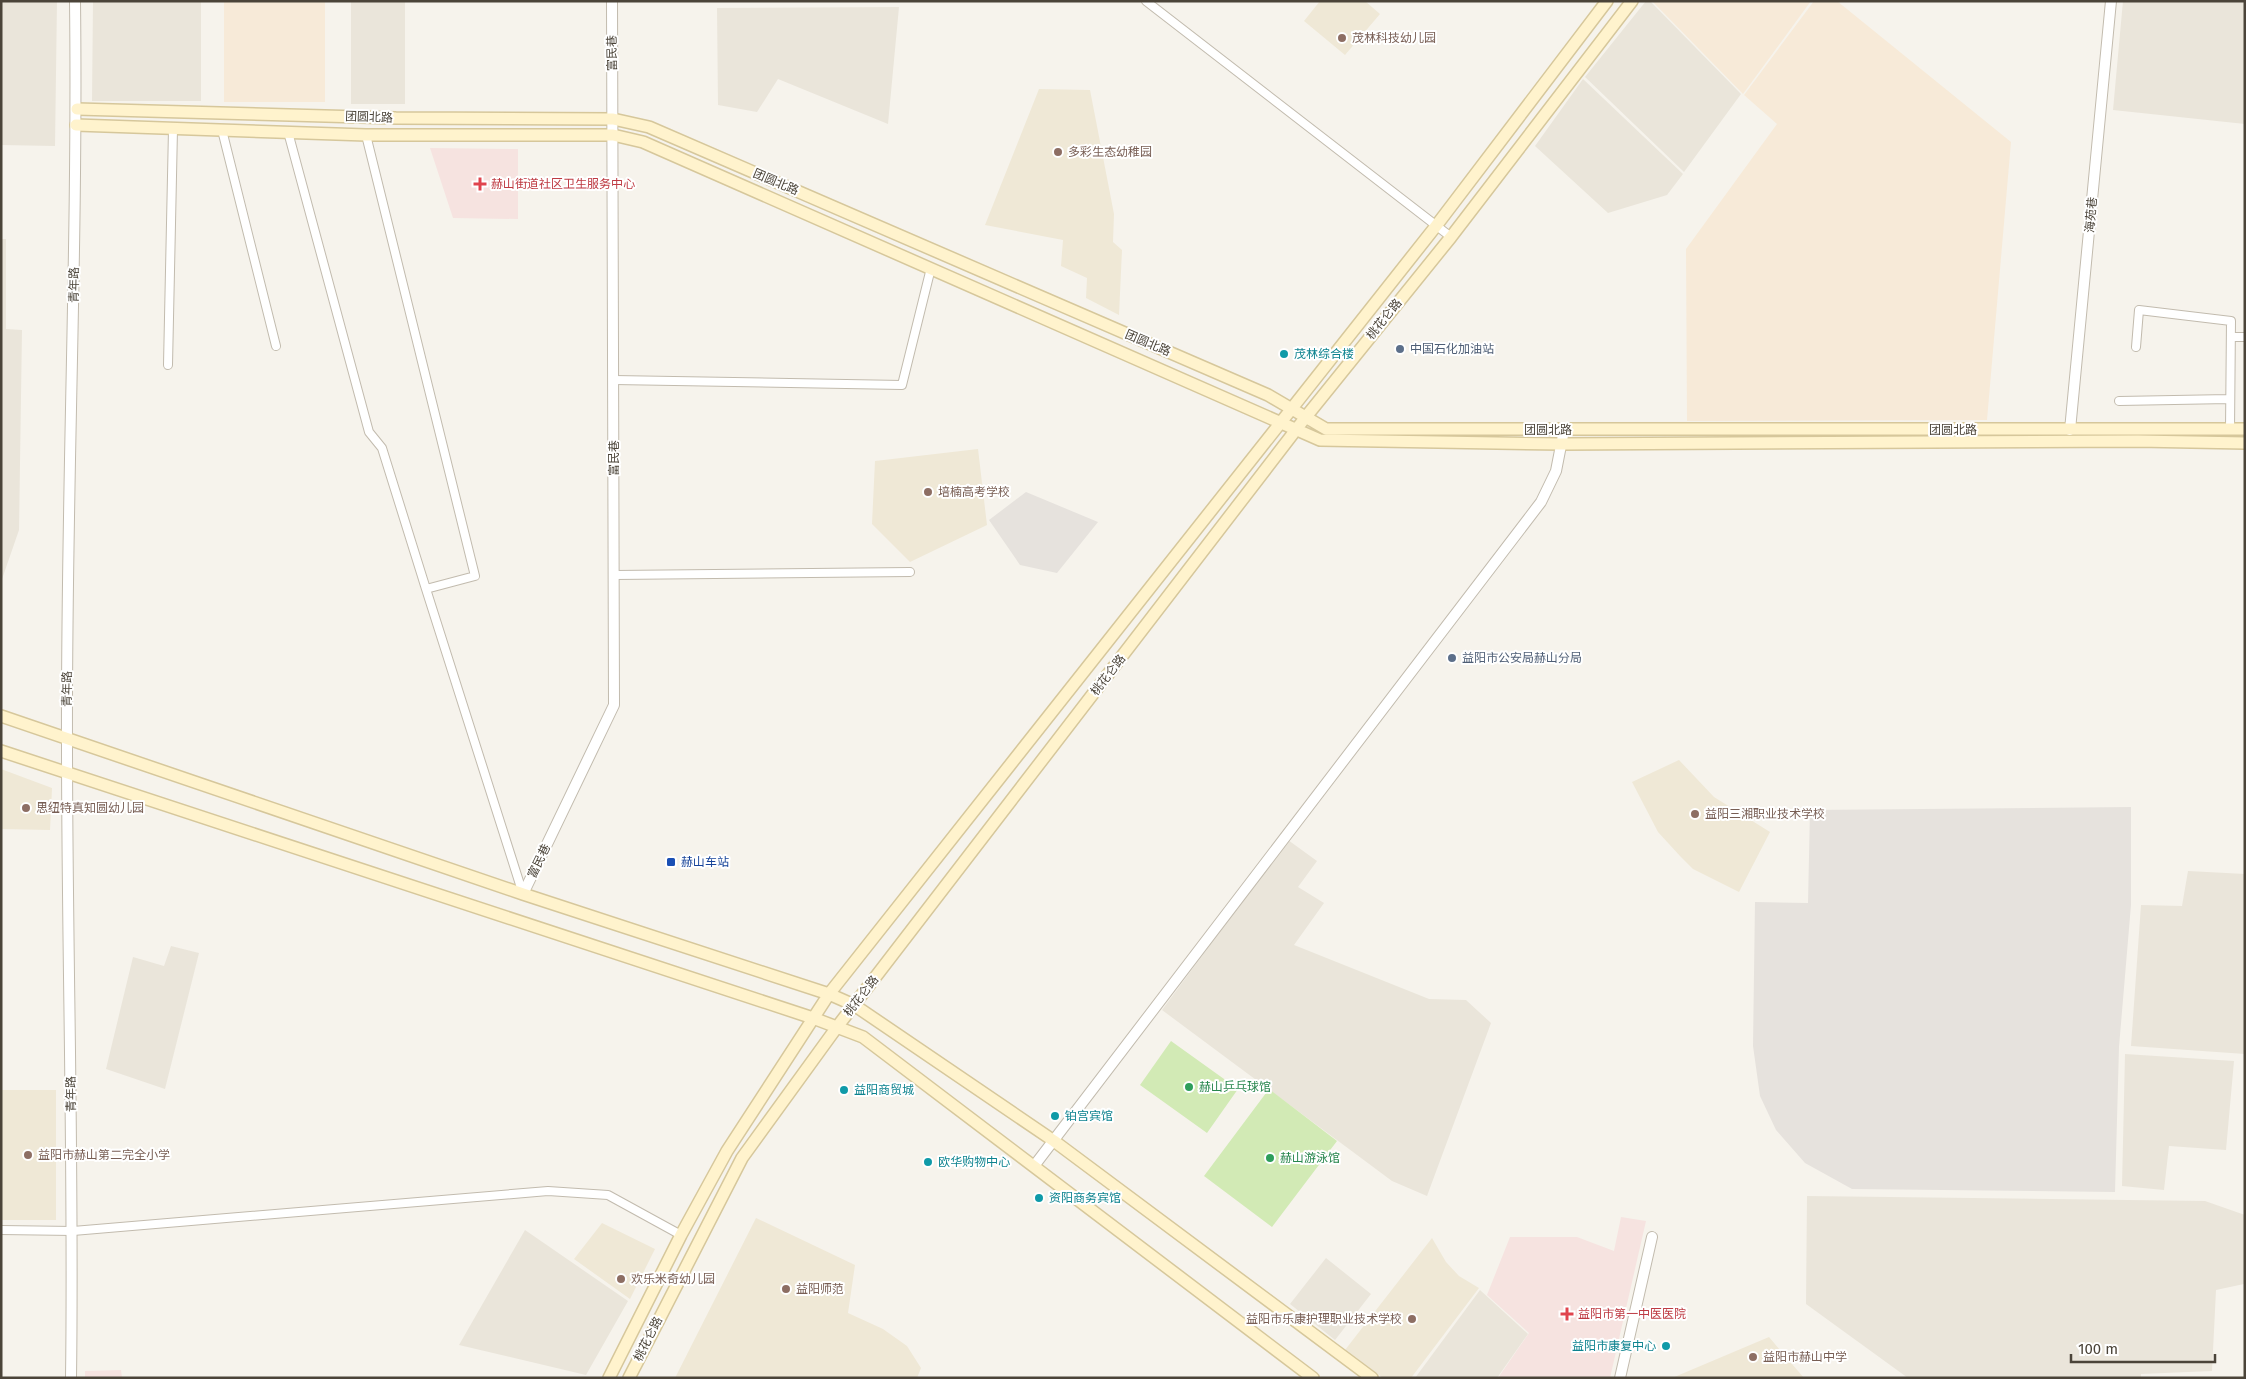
<svg xmlns="http://www.w3.org/2000/svg" width="2246" height="1379" viewBox="0 0 2246 1379" font-family="'Fira Sans','Noto Sans SC',sans-serif">
	<style>
		.residential { fill: #eae5da }
		.commercial { fill: #f7ead8 }
		.industrial { fill: #e6e2dd }
		.education { fill: #efe8d6 }
		.medical { fill: #f6e3e0 }
		.green { fill: #d2eab5 }
		.lines { fill: none; stroke-linecap: round; stroke-linejoin: round }
		.minor-casing { stroke: #c2bbae; stroke-width: 10 }
		.tertiary-casing { stroke: #c2bbae; stroke-width: 12 }
		.secondary-casing { stroke: #d6c79b; stroke-width: 14 }
		.minor { stroke: #fff; stroke-width: 8 }
		.tertiary { stroke: #fff; stroke-width: 10 }
		.secondary { stroke: #fff3cd; stroke-width: 11 }
		.education-dot { fill: #8d6e63; stroke: #fff; stroke-width: 2 }
		.health-dot { fill: #e0444e; stroke: #fff; stroke-width: 2 }
		.service-dot { fill: #5c6f8a; stroke: #fff; stroke-width: 2 }
		.culture-dot { fill: #0f9aa8; stroke: #fff; stroke-width: 2 }
		.transit-dot { fill: #1a4fb4; stroke: #fff; stroke-width: 2 }
		.leisure-dot { fill: #2e9e5b; stroke: #fff; stroke-width: 2 }
		.labels { text-anchor: middle; stroke-width: 4; stroke-linejoin: round; paint-order: stroke }
		.education-label { font-size: 12px; fill: #785e54; stroke: #fff; text-anchor: start }
		.street-label { font-size: 12px; fill: #4b4439; stroke: #fff }
		.health-label { font-size: 12px; fill: #be3a42; stroke: #fff; text-anchor: start }
		.service-label { font-size: 12px; fill: #4e5e75; stroke: #fff; text-anchor: start }
		.culture-label { font-size: 12px; fill: #0d838f; stroke: #fff; text-anchor: start }
		.transit-label { font-size: 12px; fill: #164399; stroke: #fff; text-anchor: start }
		.leisure-label { font-size: 12px; fill: #27864d; stroke: #fff; text-anchor: start }
	</style>
	<rect width="100%" height="100%" fill="#f6f3ec"/>
	<path class="residential" d="M1 1H57L55 146 1 145Z
		M93 1H201V101H92Z
		M351 1H405V104H351Z
		M1646 1H1650L1741 94 1684 172 1585 77Z
		M2123 1H2245V124L2113 110Z
		M899 7 888 124 778 79 757 112 718 105 717 8Z
		M1583 79 1683 174 1667 195 1608 213 1535 146Z
		M1 239H6V329L22 330 19 530 1 582Z
		M1288 840 1317 861 1298 887 1324 903 1294 945 1429 999 1466 1000 1491 1023 1427 1196 1392 1181 1162 1010Z
		M2188 871 2245 874V1054L2131 1046 2141 905 2182 906Z
		M171 946 199 953 165 1089 106 1069 133 957 164 966Z
		M2125 1054 2234 1061 2226 1150 2169 1146 2164 1190 2122 1186Z
		M1807 1196 2205 1201 2245 1215 2244 1284 2216 1290 2212 1371 2141 1374V1378H1908L1806 1304Z
		M525 1230 628 1301 586 1375 459 1345Z
		M1326 1258 1371 1294 1335 1340 1290 1304Z
		M1480 1290 1528 1334 1497 1378H1415Z"/>
	<path class="commercial" d="M224 1H325V102H224Z
		M1652 1H1811L1743 94Z
		M1814 1H1837L2011 142 1987 420 1687 421 1686 249 1777 124 1744 95Z"/>
	<path class="industrial" d="M1026 492 1098 522 1057 573 1020 565 989 520Z
		M2131 807V905L2119 1047 2115 1192 1852 1189 1805 1163 1776 1130 1760 1096 1753 1046 1755 902 1808 903 1810 810Z"/>
	<path class="education" d="M1320 1H1365L1380 14 1345 55 1304 21Z
		M1039 89 1090 90 1114 214 1113 242 1122 250 1119 315 1086 298 1087 278 1061 266 1063 240 985 225Z
		M978 449 987 525 910 562 872 524 875 461Z
		M1679 760 1714 797 1770 832 1739 892 1693 869 1680 856 1658 832 1632 782Z
		M1 769 52 788 50 830 1 829Z
		M1 1090H56V1220H1Z
		M756 1218 855 1265 848 1313 883 1329 907 1346 921 1368 917 1378H675Z
		M602 1223 655 1249 630 1299 574 1259Z
		M1432 1238 1446 1262 1459 1276 1479 1288 1411 1378H1383L1345 1350Z
		M1769 1337 1804 1378H1672Z"/>
	<path class="medical" d="M430 148 518 149V219L453 218Z
		M1621 1217 1646 1221 1610 1378H1498L1529 1333 1487 1295 1510 1237H1577L1614 1251Z
		M121 1370 122 1378H85V1371Z"/>
	<path class="green" d="M1171 1041 1238 1089 1207 1133 1140 1085Z
		M1269 1089 1337 1141 1272 1227 1204 1176Z"/>
	<g class="lines">
		<defs>
			<path id="minor" d="M1146 1 1451 237
				M222 130 276 346
				M288 132 369 432 382 448 426 589 475 576 366 135
				M2231 337H2245
				M2136 347 2139 310 2231 321 2230 429
				M168 365 173 129
				M614 380 902 385 931 268
				M2119 401 2229 399
				M615 575 910 572
				M426 589 523 894
				M1 1230 73 1231 548 1191 608 1195 681 1235"/>
			<path id="tertiary" d="M2070 430 2111 1
				M523 894 614 705 612 1
				M1034 1166 1541 502 1556 471 1564 430
				M71 1378C74 1166 67 954 67 741 66 495 78 248 75 1
				M1620 1378 1652 1237"/>
			<path id="secondary" d="M77 109 396 118 613 119 649 127 1268 395 1326 429H2245
				M76 125 366 135H613L643 142 1320 440 1561 444 2138 441 2245 443
				M1 716 523 894 829 994 854 1005 1054 1141 1372 1378
				M1 751 813 1018 863 1037 1313 1378
				M609 1378 681 1235 727 1151 829 994 1436 226 1607 1
				M629 1378 742 1158 837 1027 1305 418 1451 237 1632 1"/>
		</defs>
		<use href="#minor" class="minor-casing"/>
		<use href="#tertiary" class="tertiary-casing"/>
		<use href="#secondary" class="secondary-casing"/>
		<use href="#minor" class="minor"/>
		<use href="#tertiary" class="tertiary"/>
		<use href="#secondary" class="secondary"/>
	</g>
	<g class="education-dot">
		<circle cx="1342" cy="38" r="5"/>
		<circle cx="1058" cy="152" r="5"/>
		<circle cx="928" cy="492" r="5"/>
		<circle cx="26" cy="808" r="5"/>
		<circle cx="1695" cy="814" r="5"/>
		<circle cx="28" cy="1155" r="5"/>
		<circle cx="621" cy="1279" r="5"/>
		<circle cx="786" cy="1289" r="5"/>
		<circle cx="1412" cy="1319" r="5"/>
		<circle cx="1753" cy="1357" r="5"/>
	</g>
	<g class="health-dot">
		<path d="M477.5 176.5h5v5h5v5h-5v5h-5v-5h-5v-5h5z"/>
		<path d="M1564.5 1306.5h5v5h5v5h-5v5h-5v-5h-5v-5h5z"/>
	</g>
	<g class="service-dot">
		<circle cx="1400" cy="349" r="5"/>
		<circle cx="1452" cy="658" r="5"/>
	</g>
	<g class="culture-dot">
		<circle cx="1284" cy="354" r="5"/>
		<circle cx="844" cy="1090" r="5"/>
		<circle cx="1055" cy="1116" r="5"/>
		<circle cx="928" cy="1162" r="5"/>
		<circle cx="1039" cy="1198" r="5"/>
		<circle cx="1666" cy="1346" r="5"/>
	</g>
	<rect class="transit-dot" x="666" y="857" width="10" height="10" rx="2.5"/>
	<g class="leisure-dot">
		<circle cx="1189" cy="1087" r="5"/>
		<circle cx="1270" cy="1158" r="5"/>
	</g>
	<g class="labels">
		<g class="education-label">
			<text x="1352" y="42">茂林科技幼儿园</text>
			<text x="1068" y="156">多彩生态幼稚园</text>
			<text x="938" y="496">培楠高考学校</text>
			<text x="36" y="812">思纽特真知圆幼儿园</text>
			<text x="1705" y="818">益阳三湘职业技术学校</text>
			<text x="38" y="1159">益阳市赫山第二完全小学</text>
			<text x="631" y="1283">欢乐米奇幼儿园</text>
			<text x="796" y="1293">益阳师范</text>
			<text x="1402" y="1323" text-anchor="end">益阳市乐康护理职业技术学校</text>
			<text x="1763" y="1361">益阳市赫山中学</text>
		</g>
		<g class="street-label">
			<text transform="translate(612 53) rotate(-91)" y="4">富民巷</text>
			<text transform="translate(369 117) rotate(2)" y="4">团圆北路</text>
			<text transform="translate(776 182) rotate(23)" y="4">团圆北路</text>
			<text transform="translate(2091 215) rotate(-85)" y="4">海苑巷</text>
			<text transform="translate(74 285) rotate(-89)" y="4">青年路</text>
			<text transform="translate(1384 319) rotate(-51)" y="4">桃花仑路</text>
			<text transform="translate(1148 343) rotate(23)" y="4">团圆北路</text>
			<text x="1548" y="434">团圆北路</text>
			<text x="1953" y="434">团圆北路</text>
			<text transform="translate(614 458) rotate(-90)" y="4">富民巷</text>
			<text transform="translate(1108 675) rotate(-52)" y="4">桃花仑路</text>
			<text transform="translate(67 689) rotate(-89)" y="4">青年路</text>
			<text transform="translate(539 861) rotate(-64)" y="4">富民巷</text>
			<text transform="translate(861 996) rotate(-52)" y="4">桃花仑路</text>
			<text transform="translate(71 1094) rotate(-91)" y="4">青年路</text>
			<text transform="translate(648 1339) rotate(-63)" y="4">桃花仑路</text>
		</g>
		<g class="health-label">
			<text x="491" y="188">赫山街道社区卫生服务中心</text>
			<text x="1578" y="1318">益阳市第一中医医院</text>
		</g>
		<g class="service-label">
			<text x="1410" y="353">中国石化加油站</text>
			<text x="1462" y="662">益阳市公安局赫山分局</text>
		</g>
		<g class="culture-label">
			<text x="1294" y="358">茂林综合楼</text>
			<text x="854" y="1094">益阳商贸城</text>
			<text x="1065" y="1120">铂宫宾馆</text>
			<text x="938" y="1166">欧华购物中心</text>
			<text x="1049" y="1202">资阳商务宾馆</text>
			<text x="1656" y="1350" text-anchor="end">益阳市康复中心</text>
		</g>
		<g class="transit-label">
			<text x="681" y="866">赫山车站</text>
		</g>
		<g class="leisure-label">
			<text x="1199" y="1091">赫山乒乓球馆</text>
			<text x="1280" y="1162">赫山游泳馆</text>
		</g>
	</g>
	<rect width="2246" height="1379" fill="none" stroke="#4b4439" stroke-width="5"/>
	<path d="M2071 1354v8h144v-8" fill="none" stroke="#4b4439" stroke-width="2.5"/>
	<text x="2078" y="1354" font-size="15" fill="#4b4439" stroke="#ffffff" stroke-width="4" paint-order="stroke">100 m</text>
</svg>
